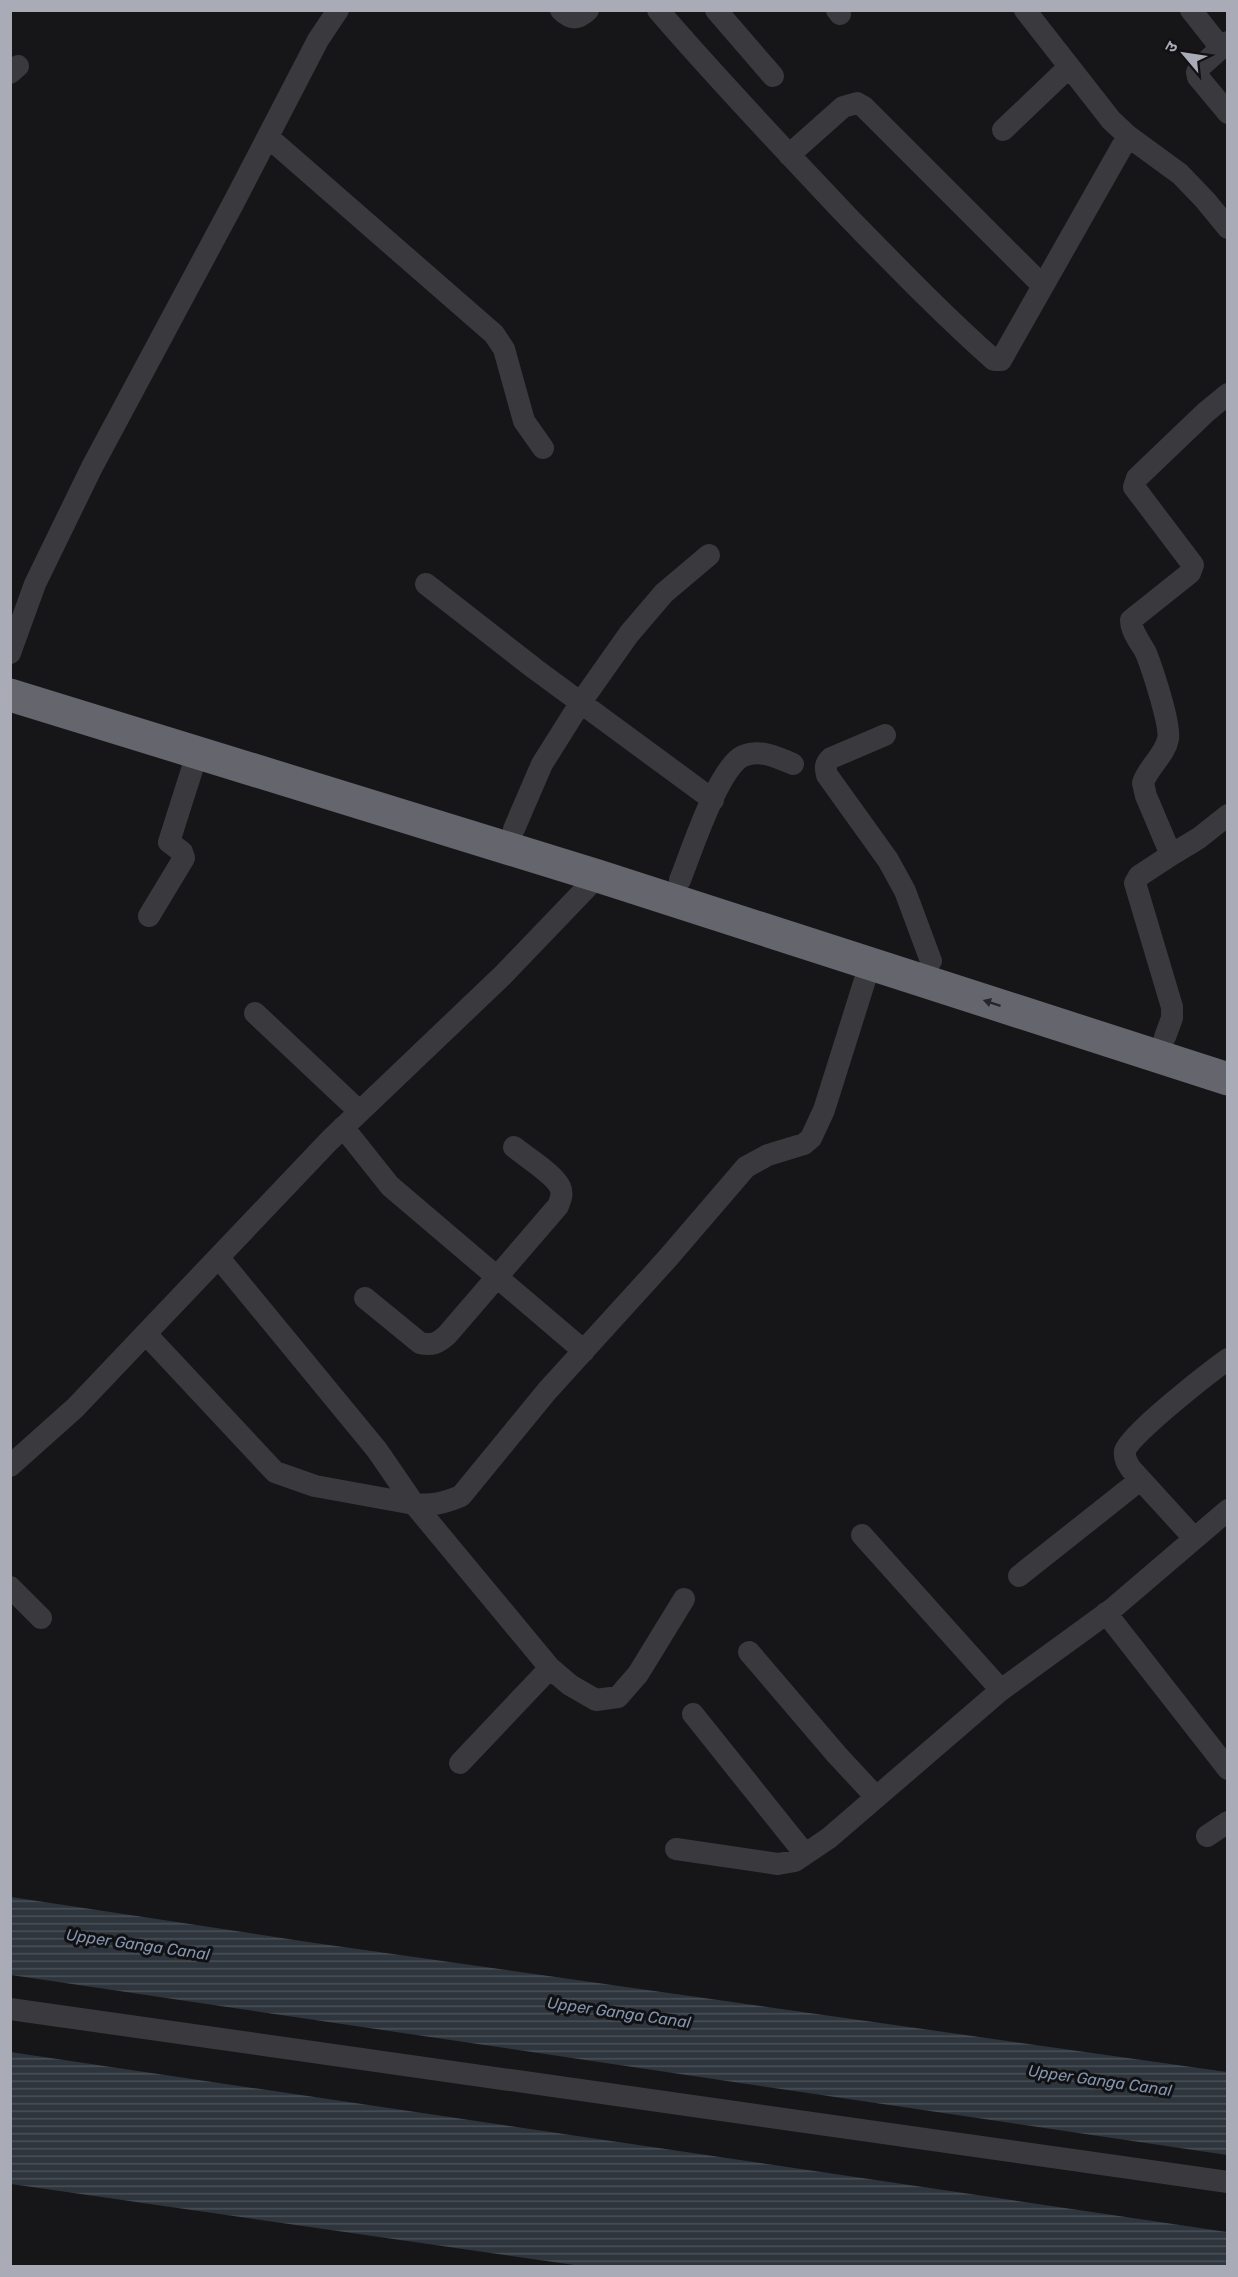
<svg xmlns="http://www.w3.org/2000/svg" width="1238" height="2277" viewBox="0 0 1238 2277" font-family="Rubik,'Noto Sans Devanagari',sans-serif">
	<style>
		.water { fill: url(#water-rules) }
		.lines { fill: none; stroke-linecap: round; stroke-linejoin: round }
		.minor { stroke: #39393e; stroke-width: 22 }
		.highway { stroke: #64656d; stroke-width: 33 }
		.oneway { fill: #26262a }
		.labels { text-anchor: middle; stroke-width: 6; stroke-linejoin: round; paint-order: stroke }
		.water-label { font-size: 16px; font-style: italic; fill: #8394af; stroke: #111113 }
	</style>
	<defs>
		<pattern id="water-rules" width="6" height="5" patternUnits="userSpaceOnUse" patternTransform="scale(1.5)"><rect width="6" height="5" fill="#2f353d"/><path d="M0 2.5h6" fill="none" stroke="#4a5057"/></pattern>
	</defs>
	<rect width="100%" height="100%" fill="#161618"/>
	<path class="water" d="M11 1897 308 1942 1227 2072V2155L11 1975Z
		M10 2052 1227 2232V2266H581L11 2184Z"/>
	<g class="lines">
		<path class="minor" d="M561 10C571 20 578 20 588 10
			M658 10C719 81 783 148 847 216 895 265 943 315 994 360H1001L1128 136
			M716 10 773 76
			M837 10 840 14
			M1025 10 1111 120 1128 136 1180 174 1205 200 1228 228
			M1191 10 1221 48
			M1228 42 1201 66 1197 72 1198 77 1228 113
			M10 73 18 66
			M1003 130 1069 67
			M268 137 494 334 504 349 524 421 543 448
			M789 155 843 107 857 103 864 107 1042 285
			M426 584 535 669 713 800
			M10 653 35 584 92 467 234 202 318 40 338 10
			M885 735 831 758C825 764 825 767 827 775L888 860 905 891 931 961
			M514 829 542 764 581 702 629 634 664 593 709 555
			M1171 855 1199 838 1228 815
			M680 880C691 853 718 768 743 756 761 749 777 757 793 764
			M149 916 184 858 182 852 169 842 197 754
			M255 1013 359 1111
			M1165 1037 1172 1018V1007L1135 883 1139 876 1171 855 1146 796 1143 783C1148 767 1165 755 1168 739 1171 725 1152 668 1146 653 1141 643 1131 632 1131 620L1190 573 1193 565 1134 487 1137 478 1206 412 1228 394
			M343 1127 390 1186 584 1351
			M219 1258 377 1450 414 1504 550 1668 570 1685 596 1700 618 1697 638 1674 684 1599
			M365 1298 420 1343C432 1346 438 1343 447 1335L558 1206C561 1199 563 1193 560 1187 554 1174 526 1157 514 1147
			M146 1334 275 1472 315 1486 414 1504C432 1506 444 1503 461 1496L547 1391 667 1259 746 1167 768 1155 804 1144 811 1138 824 1110 870 964
			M10 1466 75 1408 329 1141 503 975 598 876
			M862 1535 1001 1690
			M1194 1538 1131 1469C1127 1463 1124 1458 1125 1451 1130 1434 1210 1372 1228 1359
			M1019 1576 1140 1480
			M10 1587 41 1618
			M1106 1613 1228 1769
			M749 1652 837 1755 876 1797
			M693 1714 805 1854
			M460 1763 550 1668
			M1207 1836 1228 1822
			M676 1849 778 1864 795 1861 829 1838 1001 1690 1111 1610 1228 1510
			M10 2009 1228 2182"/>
		<path class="highway" d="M10 695 598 876 1228 1079"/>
	</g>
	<defs><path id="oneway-solid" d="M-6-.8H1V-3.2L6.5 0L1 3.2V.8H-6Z" transform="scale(1.5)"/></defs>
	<use class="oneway" href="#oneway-solid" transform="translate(992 1003) rotate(-162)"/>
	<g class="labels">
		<g class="water-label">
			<text transform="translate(138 1944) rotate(8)" y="6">Upper Ganga Canal</text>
			<text transform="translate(619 2012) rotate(8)" y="6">Upper Ganga Canal</text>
			<text transform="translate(1100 2080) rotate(8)" y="6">Upper Ganga Canal</text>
		</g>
	</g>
	<rect width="1238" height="2277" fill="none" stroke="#a9abb7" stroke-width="24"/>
	<g transform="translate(1184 54) rotate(299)" stroke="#111113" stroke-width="4.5" paint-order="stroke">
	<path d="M0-4.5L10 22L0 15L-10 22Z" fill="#a9abb7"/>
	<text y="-9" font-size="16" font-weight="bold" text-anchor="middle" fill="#a9abb7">उ</text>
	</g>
</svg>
